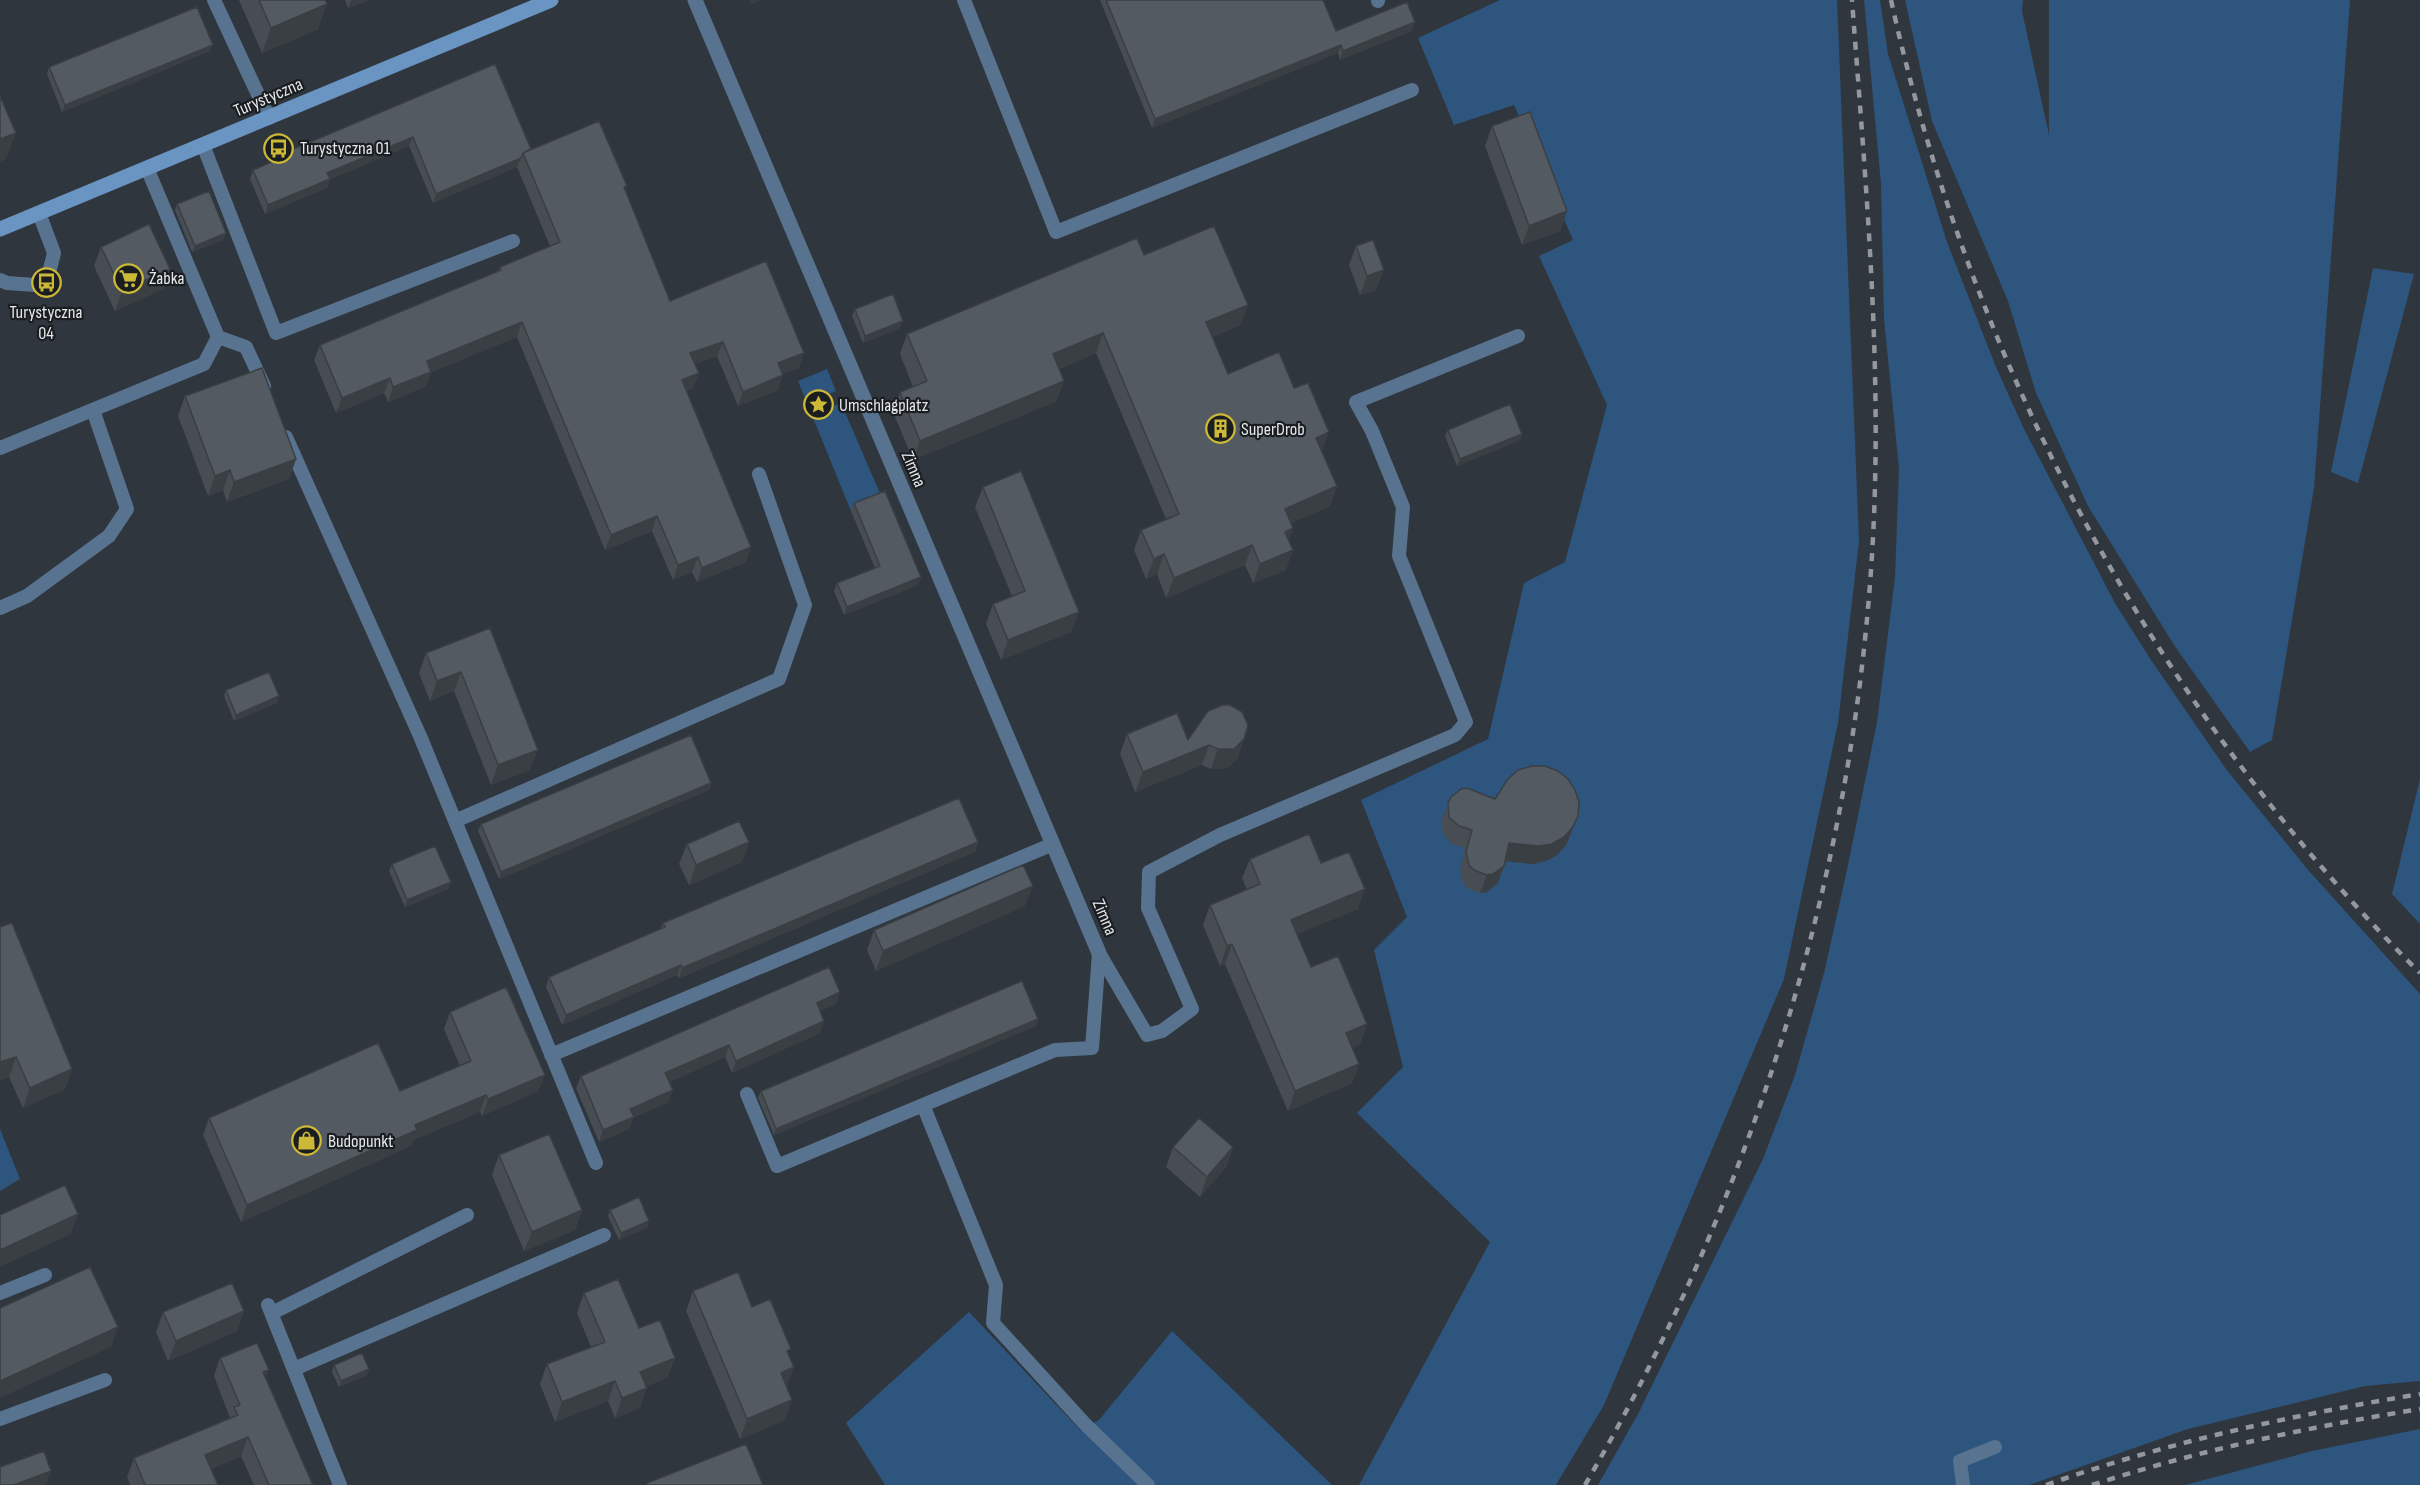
<svg xmlns="http://www.w3.org/2000/svg" width="2420" height="1485" viewBox="0 0 2420 1485" font-family="'Sofia Sans Condensed',sans-serif">
	<style>
		.green { fill: #2d557e }
		.lines { fill: none; stroke-linecap: round; stroke-linejoin: round }
		.service { stroke: #58738f; stroke-width: 14 }
		.minor { stroke: #58738f; stroke-width: 15 }
		.secondary { stroke: #6a94c1; stroke-width: 15 }
		.rail { stroke: #94989e; stroke-width: 4.5; stroke-dasharray: 8 8; stroke-linecap: butt }
		.wall { fill: #474d53 }
		.shaded-wall { fill: #3a3f44 }
		.building { fill: #535a61; stroke: #3a3f44; stroke-width: 1.5 }
		.labels { text-anchor: middle; stroke-width: 4.5; stroke-linejoin: round; paint-order: stroke }
		.street-label { font-size: 18px; fill: #e4e8ed; stroke: #1b1e21 }
		.poi-label { font-size: 18px; fill: #e4e8ed; stroke: #1b1e21; text-anchor: start }
	</style>
	<rect width="100%" height="100%" fill="#30363d"/>
	<path class="green" d="M1500 0H1837L1859 541 1838 723 1784 979 1604 1405 1556 1485H1359L1490 1242 1357 1113 1403 1067 1374 950 1407 917 1361 800 1488 739 1524 583 1565 562 1607 405 1539 256 1573 240 1514 105 1454 125 1418 38Z
		M1864 0H1880L1888 54 1947 242 1996 367 2024 429 2116 605 2151 660 2226 769 2309 871 2420 994V1381L2365 1386 2188 1429 2029 1485H1598L1638 1414 1763 1159 1795 1075 1824 973 1848 865 1877 722 1895 577 1899 469 1884 319 1881 184Z
		M1905 0H2023L2022 11 2049 135V0H2350L2314 488 2272 740 2250 752 2174 645 2088 506 2036 393 2008 301 1932 121Z
		M2373 268 2414 274 2358 483 2331 472Z
		M827 369 836 391 812 401 817 413 841 403 882 498 851 511 798 381Z
		M2420 779V924L2392 894Z
		M0 1129 20 1179 0 1191Z
		M969 1312 1080 1430 1099 1420 1172 1331 1332 1485H885L846 1423Z
		M2420 1429V1485H2185L2312 1451Z"/>
	<g class="lines">
		<path class="service" d="M214 0 269 118
			M964 0 1056 232 1412 90
			M1378 0V1
			M203 145 276 333 513 241
			M147 168 218 337 246 347 264 386
			M0 280 7 283 35 285 49 273 54 253 39 213
			M286 437 420 736 596 1163
			M0 448 204 364 218 337
			M0 608 27 596 109 536 127 509 93 410
			M455 821 779 679 805 605 759 474
			M1099 953 1147 1035 1162 1031 1192 1009 1148 908 1149 872 1220 835 1455 735 1466 722 1399 556 1403 507 1372 431 1356 402 1518 336
			M551 1055 1046 847
			M747 1094 777 1166 1055 1050 1092 1048 1099 953
			M923 1105 996 1285 993 1323 1084 1423 1148 1485
			M0 1293 45 1275
			M268 1305 340 1485
			M272 1313 467 1215
			M294 1369 604 1235
			M0 1419 105 1380
			M1963 1485 1960 1461 1995 1447"/>
		<path class="minor" d="M695 0 1099 953"/>
		<path class="secondary" d="M0 229 551 0"/>
		<path class="rail" d="M1891 0C1971 364 2155 709 2420 973
			M1585 1485C1761 1183 1866 837 1875 486 1879 324 1864 162 1852 0
			M2046 1485C2168 1442 2293 1415 2420 1394
			M2092 1485C2200 1450 2309 1427 2420 1409"/>
	</g>
	<path class="wall" d="M239 0H325L318 29 262 53Z
		M345 0H369L348 8Z
		M1100 0H1323L1336 31H1412L1340 60 1338 53 1152 128Z
		M210 51 62 112 47 74 49 67Z
		M495 64 531 149 625 190 670 301 799 368 783 374 778 390 738 406 717 356 695 364 699 373 693 388 686 391 751 547 746 562 697 582 692 572 673 580 652 531 605 550 517 337 431 372 426 386 388 402 384 393 336 413 314 360 320 345 498 271 500 267 550 246 517 167 433 203 409 146 330 179 327 188 265 214 250 179 253 170 289 155 291 150Z
		M1492 126 1567 211 1560 231 1522 245 1485 146Z
		M177 204 226 233 223 240 192 252 175 210Z
		M1356 246 1384 270 1376 290 1360 295 1349 265Z
		M101 247 170 269 163 289 115 311 94 266Z
		M1144 255 1248 305 1240 325 1212 337 1228 374 1294 388 1337 486 1330 506 1291 523 1293 528 1289 539 1286 570 1253 583 1245 565 1166 598 1157 574 1146 579 1134 550 1141 530 1166 519 1096 353 1059 369 1057 401 913 460 893 412 900 392 913 387 900 354 907 334Z
		M855 309 900 328 863 343 852 316Z
		M185 396 296 459 289 479 227 502 223 490 208 496 178 416Z
		M1448 430 1522 434 1520 440 1457 466 1445 436Z
		M983 487 1079 612 1071 632 1001 660 986 624 993 604 1012 596 975 507Z
		M854 503 918 585 844 615 834 591 837 583 875 568 851 511Z
		M490 628 530 770 491 785 454 691 430 701 419 673 426 653Z
		M226 690 277 703 234 721 224 696Z
		M1127 734 1188 740 1244 739 1237 759 1227 768 1211 769 1202 765 1135 792 1120 754Z
		M711 783 709 790 499 879 478 831 481 824Z
		M1451 797 1571 833 1566 845 1557 855 1546 861 1533 864 1505 861 1498 883 1487 892 1480 893 1467 888 1463 883 1460 870 1465 848 1452 844 1443 834 1441 821Z
		M749 842 742 862 689 885 679 864 687 844Z
		M978 842 975 852 679 978 677 975 562 1025 546 987 549 977 660 929 663 923Z
		M1250 859 1321 863 1358 909 1297 934 1311 967 1367 1024 1360 1044 1352 1048 1359 1064 1352 1083 1288 1111 1225 964 1220 966 1203 925 1210 905 1247 890 1242 878Z
		M392 864 451 882 448 889 405 907 389 871Z
		M1025 906 876 971 867 950 874 930Z
		M0 927 72 1069 65 1089 23 1108 9 1077 0 1080Z
		M836 1004 820 1011V1033L732 1073 725 1057 669 1082 673 1090 668 1102 633 1118 629 1129 599 1142 576 1088 581 1076Z
		M450 1012 545 1075 538 1091 482 1116 480 1112 413 1140 411 1146 241 1222 203 1135 209 1118 400 1091 460 1066 444 1029Z
		M1038 1019 1036 1026 774 1135 758 1098 761 1091Z
		M1173 1147H1233L1226 1167 1200 1197 1166 1167Z
		M499 1155 582 1210 575 1230 524 1251 492 1175Z
		M610 1210 647 1228 619 1240 608 1216Z
		M693 1291 752 1307 789 1355 785 1420 740 1439 686 1311Z
		M584 1293 639 1328 675 1358 667 1378 646 1386 640 1408 615 1418 608 1401 555 1422 540 1384 547 1364 591 1347 577 1313Z
		M244 1311 237 1331 168 1361 156 1332 163 1312Z
		M220 1358 266 1378 313 1485H254L241 1456 211 1469 218 1485H130L127 1477 134 1458 230 1418 214 1376Z
		M334 1365 367 1375 339 1387 332 1372Z"/>
	<path class="shaded-wall" d="M351 0H369L348 8Z
		M751 0H761L750 5Z
		M327 4 318 29 262 53 271 28Z
		M1415 22 1412 31 1340 60 1343 51Z
		M213 45 210 51 62 112 65 105Z
		M1341 45 1338 53 1152 128 1155 119Z
		M16 133 6 159 0 162V139Z
		M413 137 409 146 324 182 327 173Z
		M521 158 517 167 433 203 436 194Z
		M330 179 327 188 265 214 268 205Z
		M1567 211 1560 231 1522 245 1529 226Z
		M226 233 223 240 192 252 195 246Z
		M170 269 163 289 115 311 122 291Z
		M1384 270 1376 290 1360 295 1367 276Z
		M1248 305 1240 325 1199 342 1206 322Z
		M903 321 900 328 863 343 865 336Z
		M522 322 517 337 431 372 426 386 388 402 393 387 427 361Z
		M1103 333 1096 353 1046 374 1053 354Z
		M723 342 717 356 685 368 690 353Z
		M804 353 799 368 773 378 778 363Z
		M699 373 693 388 676 395 682 380Z
		M783 375 778 390 738 406 743 392Z
		M390 378 384 393 336 413 342 398Z
		M1064 381 1057 401 913 460 920 441Z
		M1329 432 1322 452 1316 438Z
		M1522 434 1520 440 1457 466 1460 459Z
		M296 459 289 479 227 502 234 482Z
		M230 470 223 490 208 496 215 476Z
		M1337 486 1330 506 1277 529 1285 509Z
		M657 516 652 531 605 550 611 535Z
		M1293 528 1286 548 1285 532Z
		M1252 545 1245 565 1166 598 1174 578Z
		M751 547 746 562 697 582 702 568Z
		M1293 550 1286 570 1253 583 1260 564Z
		M1164 554 1157 574 1146 579 1154 559Z
		M698 557 692 572 673 580 678 565Z
		M921 577 918 585 844 615 847 607Z
		M1079 612 1071 632 1001 660 1008 640Z
		M461 672 454 691 430 701 437 681Z
		M279 696 277 703 234 721 236 715Z
		M1244 739 1237 759 1227 768 1211 769 1218 749Z
		M1209 745 1202 765 1135 792 1143 772Z
		M538 750 530 770 491 785 498 765Z
		M711 783 709 790 499 879 501 872Z
		M1578 816 1566 845 1557 855 1546 861 1533 864 1502 861 1509 843Z
		M749 842 742 862 689 885 696 865Z
		M978 842 975 852 679 978 682 968Z
		M1504 866 1498 883 1487 892 1480 893 1487 875Z
		M451 882 448 889 405 907 407 900Z
		M1033 886 1025 906 876 971 883 951Z
		M1365 889 1358 909 1284 940 1291 920Z
		M1232 944 1225 964 1220 966 1227 946Z
		M681 965 677 975 562 1025 566 1015Z
		M840 992 836 1004 812 1015 817 1003Z
		M1038 1019 1036 1026 774 1135 776 1129Z
		M824 1021 820 1033 732 1073 736 1061Z
		M1367 1024 1360 1044 1338 1053 1346 1033Z
		M729 1045 725 1057 661 1085 665 1073Z
		M16 1057 9 1077 0 1080V1062Z
		M1359 1064 1352 1083 1288 1111 1295 1091Z
		M72 1069 65 1089 23 1108 30 1088Z
		M545 1075 538 1091 482 1116 488 1099Z
		M673 1090 668 1102 633 1118 629 1129 599 1142 603 1130 630 1109Z
		M486 1095 480 1112 413 1140 411 1146 241 1222 247 1205 415 1125Z
		M1233 1147 1226 1167 1200 1197 1207 1177Z
		M582 1210 575 1230 524 1251 532 1232Z
		M78 1214 71 1234 0 1267V1250Z
		M649 1221 647 1228 619 1240 621 1233Z
		M244 1311 237 1331 168 1361 176 1341Z
		M118 1327 111 1347 0 1398V1381Z
		M675 1358 667 1378 633 1392 640 1372Z
		M794 1367 787 1387 781 1373Z
		M369 1369 367 1375 339 1387 341 1381Z
		M269 1370 262 1388 263 1372Z
		M615 1381 608 1401 555 1422 562 1402Z
		M647 1388 640 1408 615 1418 622 1398Z
		M792 1400 785 1420 740 1439 747 1419Z
		M248 1437 241 1456 198 1474 205 1455Z
		M51 1471 46 1485H14Z"/>
	<path class="building" d="M259 0H325L327 4 271 28Z
		M1106 0H1323L1336 31 1407 2 1415 22 1343 51 1341 45 1155 119Z
		M197 7 213 45 65 105 49 67Z
		M495 64 531 149 523 153 521 158 436 194 413 137 327 173 330 179 268 205 253 170 292 153 291 150Z
		M0 96 16 133 0 139Z
		M1530 112 1567 211 1529 226 1492 126Z
		M599 121 627 186 624 187 670 301 766 261 804 353 778 363 783 375 743 392 723 342 690 353 699 373 682 380 751 547 702 568 698 557 678 565 657 516 611 535 522 322 427 361 431 372 393 387 390 378 342 398 320 345 501 270 500 267 560 242 523 153Z
		M209 191 226 233 195 246 177 204Z
		M149 224 170 269 122 291 101 247Z
		M1214 226 1248 305 1206 322 1228 374 1279 352 1294 388 1308 383 1329 432 1316 438 1337 486 1285 509 1293 528 1285 532 1293 550 1260 564 1252 545 1174 578 1164 554 1154 559 1141 530 1179 514 1103 333 1053 354 1064 381 920 441 900 392 927 381 907 334 1137 238 1144 255Z
		M1373 240 1384 270 1367 276 1356 246Z
		M893 294 903 321 865 336 855 309Z
		M262 368 296 459 234 482 230 470 215 476 185 396Z
		M1510 404 1522 434 1460 459 1448 430Z
		M1021 471 1079 612 1008 640 993 604 1025 591 983 487Z
		M885 491 921 577 847 607 837 583 880 566 854 503Z
		M490 628 538 750 498 765 461 672 437 681 426 653Z
		M269 672 279 696 236 715 226 690Z
		M1223 705H1230L1242 712 1248 725 1244 739 1234 749H1218L1209 745 1143 772 1127 734 1177 713 1188 740 1208 711Z
		M691 735 711 783 501 872 481 824Z
		M1532 766H1545L1558 771 1568 779 1575 790 1579 802 1578 816 1572 828 1564 837 1552 844 1539 846 1509 843 1504 866 1493 874 1487 875 1474 870 1469 865 1466 852 1472 830 1459 826 1449 817 1448 803 1451 797 1461 789 1467 788 1495 799 1508 779 1518 770Z
		M959 798 978 842 682 968 681 965 566 1015 549 977 665 927 663 923Z
		M739 821 749 842 696 865 687 844Z
		M1309 834 1321 863 1349 852 1365 889 1291 920 1311 967 1338 956 1367 1024 1346 1033 1359 1064 1295 1091 1232 944 1227 946 1210 905 1260 884 1250 859Z
		M435 846 451 882 407 900 392 864Z
		M1023 865 1033 886 883 951 874 930Z
		M12 923 72 1069 30 1088 16 1057 0 1062V927Z
		M829 967 840 992 817 1003 824 1021 736 1061 729 1045 665 1073 673 1090 630 1109 634 1117 603 1130 581 1076Z
		M1022 981 1038 1019 776 1129 761 1091Z
		M506 987 545 1075 488 1099 486 1095 415 1125 417 1130 247 1205 209 1118 378 1043 400 1091 471 1061 450 1012Z
		M1199 1118 1233 1147 1207 1177 1173 1147Z
		M549 1134 582 1210 532 1232 499 1155Z
		M65 1185 78 1214 0 1250V1215Z
		M639 1197 649 1221 621 1233 610 1210Z
		M90 1267 118 1327 0 1381V1308Z
		M738 1272 752 1307 770 1299 791 1349 787 1351 794 1367 781 1373 792 1400 747 1419 693 1291Z
		M618 1279 639 1328 660 1320 675 1358 640 1372 647 1388 622 1398 615 1381 562 1402 547 1364 605 1342 584 1293Z
		M232 1283 244 1311 176 1341 163 1312Z
		M257 1343 269 1370 263 1372 313 1485H269L248 1437 205 1455 218 1485H145L134 1458 238 1415 234 1407 240 1405 220 1358Z
		M362 1353 369 1369 341 1381 334 1365Z
		M746 1444 763 1485H647V1483Z
		M44 1451 51 1471 14 1485H0V1467Z"/>
	<defs>
		<symbol id="bus-ring" viewBox="-11 -11 22 22"><circle r="9.5" fill="#1b1e21" stroke="#ccb938" stroke-width="1.5"/><path d="M-5-6H5V4H4V6H2V4H-2V6H-4V4H-5ZM-3.5-4V0h7V-4ZM-3.5 1.2v1.5H-2V1.2ZM2 1.2v1.5H3.5V1.2Z" fill="#ccb938"/></symbol>
		<symbol id="supermarket-ring" viewBox="-11 -11 22 22"><circle r="9.5" fill="#1b1e21" stroke="#ccb938" stroke-width="1.5"/><path d="M-6-5.5h2.5l.6 2H6L4.5 2H-2.5L-4.4-4H-6ZM-1.5 3.2a1.3 1.3 0 1 0 .1 0ZM3 3.2a1.3 1.3 0 1 0 .1 0Z" fill="#ccb938"/></symbol>
		<symbol id="sight-ring" viewBox="-11 -11 22 22"><circle r="9.5" fill="#1b1e21" stroke="#ccb938" stroke-width="1.5"/><path d="M0-6L1.8-2.2L6-1.7L2.9 1.2L3.7 5.4L0 3.3L-3.7 5.4L-2.9 1.2L-6-1.7L-1.8-2.2Z" fill="#ccb938"/></symbol>
		<symbol id="building-ring" viewBox="-11 -11 22 22"><circle r="9.5" fill="#1b1e21" stroke="#ccb938" stroke-width="1.5"/><path d="M-4-6H4V6H1V3H-1V6H-4ZM-2.5-4.3h1.7v1.8h-1.7ZM.8-4.3h1.7v1.8H.8ZM-2.5-1h1.7V.8h-1.7ZM.8-1h1.7V.8H.8Z" fill="#ccb938"/></symbol>
		<symbol id="shop-ring" viewBox="-11 -11 22 22"><circle r="9.5" fill="#1b1e21" stroke="#ccb938" stroke-width="1.5"/><path d="M-5-2.5h2.3a2.7 3.5 0 0 1 5.4 0H5L5.5 6h-11ZM-1.5-2.5h3a1.5 2.3 0 0 0-3 0Z" fill="#ccb938"/></symbol>
	</defs>
	<g fill-rule="evenodd">
		<use href="#bus-ring" x="262" y="132" width="33" height="33"/>
		<use href="#supermarket-ring" x="112" y="262" width="33" height="33"/>
		<use href="#bus-ring" x="30" y="266" width="33" height="33"/>
		<use href="#sight-ring" x="802" y="388" width="33" height="33"/>
		<use href="#building-ring" x="1204" y="412" width="33" height="33"/>
		<use href="#shop-ring" x="290" y="1124" width="33" height="33"/>
	</g>
	<g class="labels">
		<g class="street-label">
			<text transform="translate(268 97) rotate(-23)" y="6">Turystyczna</text>
			<text transform="translate(914 469) rotate(67)" y="6">Zimna</text>
			<text transform="translate(1105 917) rotate(67)" y="6">Zimna</text>
		</g>
		<g class="poi-label">
			<text x="300" y="154">Turystyczna 01</text>
			<text x="149" y="284">Żabka</text>
			<text x="46" y="318" text-anchor="middle">Turystyczna<tspan x="46" dy="21">04</tspan></text>
			<text x="839" y="411">Umschlagplatz</text>
			<text x="1241" y="435">SuperDrob</text>
			<text x="328" y="1147">Budopunkt</text>
		</g>
	</g>
</svg>
